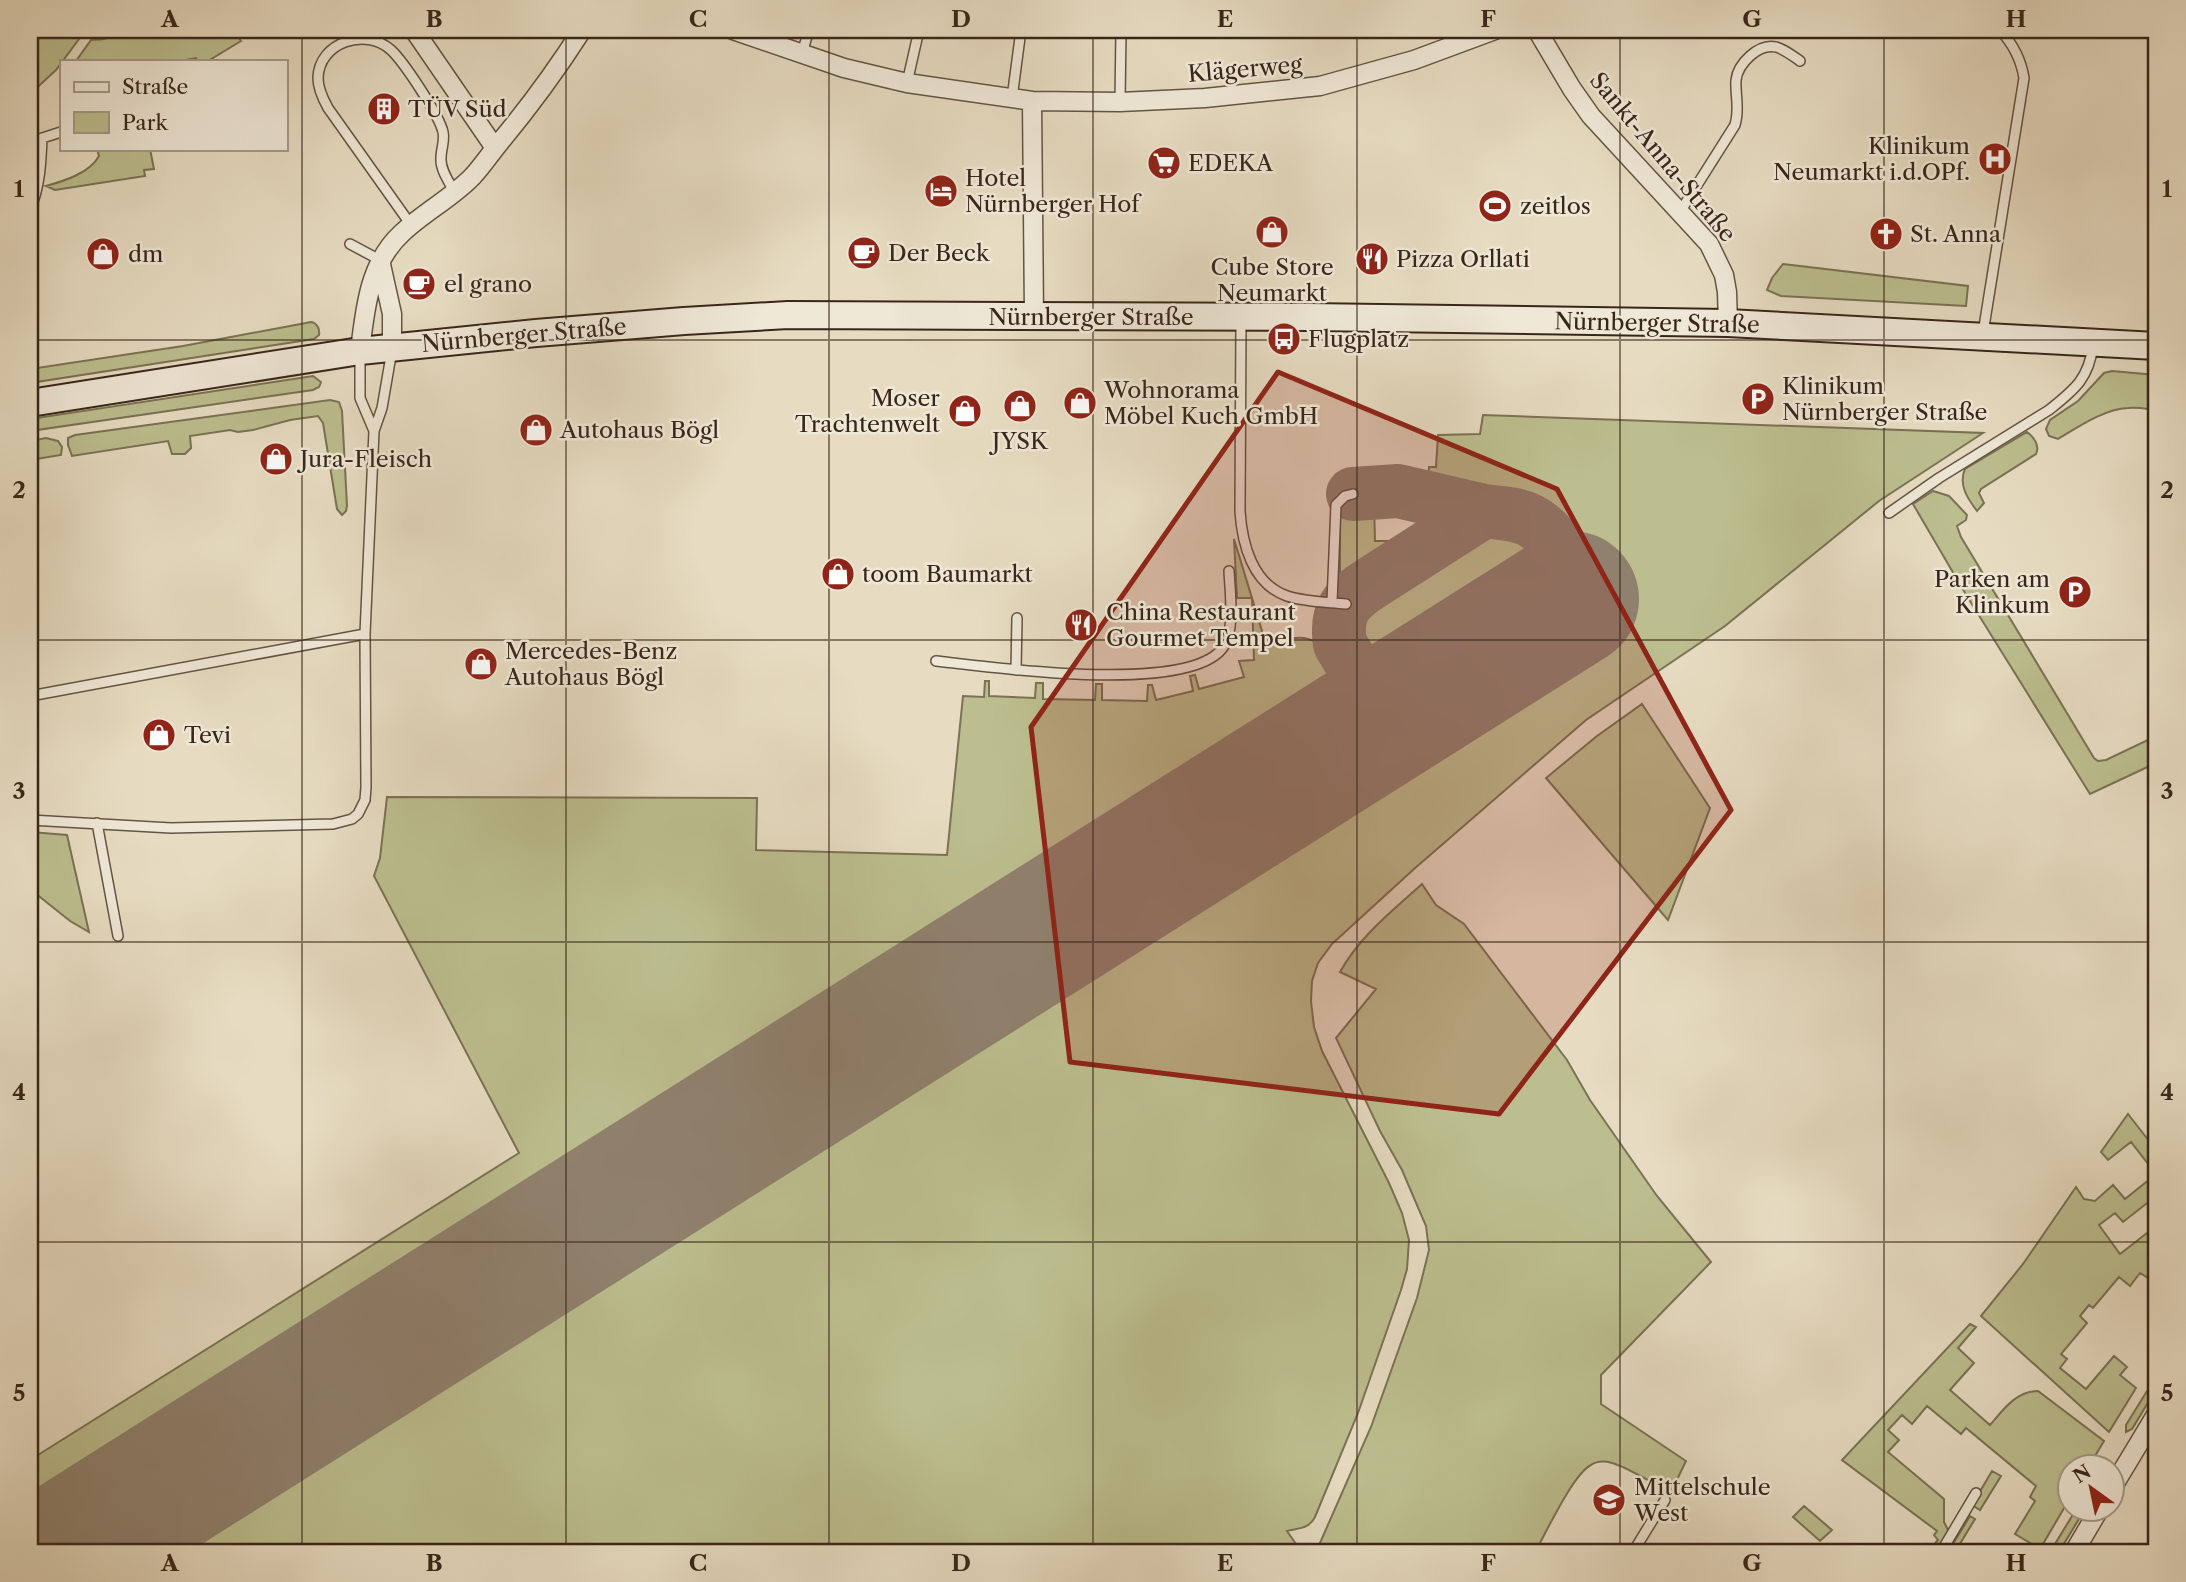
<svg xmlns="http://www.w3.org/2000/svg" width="2186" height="1582" viewBox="0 0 2186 1582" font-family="'Libre Caslon Text',serif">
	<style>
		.green { fill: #bcbe8f; stroke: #7a7254; stroke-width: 2 }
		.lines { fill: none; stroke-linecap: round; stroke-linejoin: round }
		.taxiway { stroke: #90816e; stroke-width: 54 }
		.runway { stroke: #90816e; stroke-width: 136 }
		.lane-casing { stroke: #645444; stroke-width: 12 }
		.street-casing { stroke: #645444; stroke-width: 21 }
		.secondary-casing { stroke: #39261a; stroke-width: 30 }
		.lane { stroke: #efe8d7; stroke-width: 9 }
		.street { stroke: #efe8d7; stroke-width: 18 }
		.secondary { stroke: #efe8d7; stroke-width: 26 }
		.marked { fill: #8f2418; fill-opacity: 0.2; stroke: #8f2418; stroke-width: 5; stroke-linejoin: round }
		.grid { fill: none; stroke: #39261a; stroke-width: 2; stroke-opacity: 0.55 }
		.labels { text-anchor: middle; stroke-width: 5; stroke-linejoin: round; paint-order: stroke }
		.street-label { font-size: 23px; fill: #39261a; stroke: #efe8d7 }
		.poi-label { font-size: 23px; fill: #39261a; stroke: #efe8d7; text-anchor: start }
		.neatline { fill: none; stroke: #39261a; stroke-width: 2.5 }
		.grid-label { font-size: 23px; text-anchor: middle; font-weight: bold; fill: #39261a }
	</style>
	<rect width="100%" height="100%" fill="#e7dcc2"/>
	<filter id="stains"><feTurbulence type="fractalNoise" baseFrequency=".00286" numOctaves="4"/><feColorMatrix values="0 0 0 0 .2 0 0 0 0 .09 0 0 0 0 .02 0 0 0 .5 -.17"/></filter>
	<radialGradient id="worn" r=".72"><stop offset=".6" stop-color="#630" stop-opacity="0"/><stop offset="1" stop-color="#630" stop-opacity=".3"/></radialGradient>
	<path class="green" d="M30 30H76L82 35 56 70 30 94Z
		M119 30H168L173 38 186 30H234L241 41 208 61H198L196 58 180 61H76L91 40C103 40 111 39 119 30Z
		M97 149H150L154 169 144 170 145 176 55 190 46 186C64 181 90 173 99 156Z
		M1783 264 1968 286 1966 306 1781 296 1767 290 1772 278Z
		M311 322C317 323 320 329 319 335L314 339 30 383V369L183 346Z
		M2112 371 2156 375V410C2147 409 2138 407 2128 408 2104 409 2078 427 2058 439L2049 436 2046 429 2050 420 2078 401 2104 373Z
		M313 376 321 382 319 387 313 390 30 431V419Z
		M330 400 339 402 342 411 347 506 346 511 342 515 337 509 323 423 318 416 290 420 253 430 238 432 230 430 190 436 191 448 185 454H172L168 441 72 456 68 445V438L75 435Z
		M1483 415 1983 433 1879 501 1725 626 1586 720 1414 869 1332 944 1318 963 1312 981 1311 1001 1314 1027 1322 1051 1389 1183 1402 1213 1409 1240 1407 1269 1401 1290 1358 1413 1315 1517C1309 1529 1299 1528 1287 1531L1298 1547 1299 1552H95L1600 602 1561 541 1541 517 1523 511 1427 491 1429 467H1436L1438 435 1480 434Z
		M2027 432C2034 437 2040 446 2036 454L1981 489 1979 493 1984 503 1977 511C1968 499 1958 485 1965 469Z
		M46 438 58 441 62 447 61 455 30 460V441Z
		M1933 491 1949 496 1967 515 1966 520 1957 526 1961 537 2094 758 2098 761 2106 760 2156 736V763L2090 794 1965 593 1913 504Z
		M1374 503 1375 541H1419L1420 504 1465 513 1340 592V506Z
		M1493 520C1508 521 1522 524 1535 532 1546 539 1568 570 1561 583 1556 593 1545 599 1536 605L1411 682C1401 686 1391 692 1380 688 1368 683 1352 651 1351 638 1350 630 1352 619 1356 612 1368 588 1466 526 1493 520Z
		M1234 539 1266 644C1278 642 1291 636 1304 638 1325 641 1356 679 1357 699 1357 707 1353 714 1348 720L30 1552V1460L519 1153 374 876 380 858 387 797 757 798 756 850 947 855 963 696 984 697 985 681H989V696L1035 698 1036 683H1043V699L1095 700 1096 684H1102V700L1147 701 1148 685H1152L1156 700 1193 691 1190 676 1195 675 1199 689 1244 677 1239 661 1254 660 1252 598H1237Z
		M1642 704 1710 808 1668 920 1546 778 1597 736Z
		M30 832 67 835 89 932 70 921 30 889Z
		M1422 884 1436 905 1464 924 1567 1060 1590 1100 1657 1196 1711 1262 1601 1375V1404L1686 1461 1671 1492C1654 1485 1628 1467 1612 1463 1605 1461 1597 1461 1591 1465 1573 1474 1546 1533 1535 1552H1316L1371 1427 1417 1298 1429 1250 1426 1226 1402 1170 1380 1131 1336 1038 1376 989 1340 972C1360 936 1392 911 1422 884Z
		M2128 1114 2156 1150V1174L2131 1142 2108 1160 2101 1152Z
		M2156 1174V1196L2123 1222 2115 1213 2099 1225 2120 1254 2156 1226V1283L2140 1273 2130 1286 2119 1277 2093 1308 2089 1305 2080 1316 2087 1323 2061 1354 2067 1359 2060 1368 2086 1389 2114 1356 2127 1367 2120 1375 2136 1388 2109 1432 1981 1316 2023 1264 2076 1187 2084 1199 2095 1201 2113 1185 2125 1199Z
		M1970 1324 1976 1327 1958 1348 1974 1363 1950 1390 1990 1425C2003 1410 2016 1391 2038 1391L2104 1441 2089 1466H2070V1498L2040 1549 2015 1534 2035 1501 2030 1497 2036 1486 1966 1428 1961 1434 1927 1406 1912 1424 1902 1415 1888 1430 1899 1440 1888 1452 1944 1499V1522L1949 1532 1937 1552H1921L1927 1544 1931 1548 1938 1540 1934 1535 1937 1531 1842 1460Z
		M2147 1391 2152 1392V1396L2132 1429 2126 1432V1425Z
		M1992 1471 2001 1476 1980 1510 1972 1505Z
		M1804 1506 1832 1530 1820 1541 1793 1517Z
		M2077 1508 2085 1509 2059 1552H2050Z
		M1970 1516 1975 1519 1955 1552H1948Z"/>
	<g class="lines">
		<path class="taxiway" d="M1353 494 1398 491 1484 511
			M1385 719 1340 644C1335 611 1346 599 1373 582L1484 511C1498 513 1514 513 1527 519 1552 529 1580 573 1571 599"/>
		<path class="runway" d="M62 1552 1571 599"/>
		<defs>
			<path id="lane" d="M802 53 809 30
				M907 83 919 30
				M1012 98 1021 30
				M1120 102 1121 30
				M30 142 61 132
				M30 210C40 187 41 163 42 138
				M1680 212 1735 125C1740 108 1735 96 1736 80 1738 64 1758 43 1776 47 1784 49 1793 56 1800 61
				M411 225 328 108C323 99 318 89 318 78 319 42 366 27 391 50 404 62 439 115 443 132 445 141 441 149 441 158 440 170 450 183 455 193
				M350 244 380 260
				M1241 319 1240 511C1242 543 1252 584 1287 596 1305 602 1327 602 1346 604
				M1983 333 2024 78C2021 59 2013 44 2000 30
				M360 356V398L374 431
				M1889 513 1939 478 2049 410C2074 390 2089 379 2093 345
				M1332 602 1336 505 1345 496 1353 494
				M936 661C990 667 1193 696 1224 646 1235 629 1230 591 1229 571
				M1016 670 1017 618
				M30 696 365 634
				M30 820 171 828 333 824 352 819 358 814 365 800 366 787 365 634 374 431 382 408 392 350
				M97 823 118 936
				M1633 1552 1665 1500
				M1941 1552 1976 1493"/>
			<path id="street" d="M414 30 495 148
				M733 30 844 68 907 83 1032 101 1120 102 1205 98 1320 86 1414 60 1495 30
				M1537 30 1572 89 1591 116 1709 244 1724 275 1727 292 1728 323
				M1032 101 1034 316
				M380 260 392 314V348
				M360 351C365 309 369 263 402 233 424 212 452 198 473 176 483 165 491 153 500 142 530 106 557 69 582 30
				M2112 1488 2156 1415
				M2074 1552 2100 1508"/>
			<path id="secondary" d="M30 403 360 351 536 333 684 321 788 315 1309 317 1728 323 2156 346"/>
		</defs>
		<use href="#lane" class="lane-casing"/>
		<use href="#street" class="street-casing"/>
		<use href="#secondary" class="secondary-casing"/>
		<use href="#lane" class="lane"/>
		<use href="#street" class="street"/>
		<use href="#secondary" class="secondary"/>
	</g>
	<path class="marked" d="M1278 372 1557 489 1731 810 1499 1114 1070 1062 1031 727Z"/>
	<path class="grid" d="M302 30V1552M566 30V1552M829 30V1552M1093 30V1552M1357 30V1552M1620 30V1552M1884 30V1552M30 340H2156M30 640H2156M30 942H2156M30 1242H2156"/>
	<defs>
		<symbol id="building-disc" viewBox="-11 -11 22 22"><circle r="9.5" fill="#8f2418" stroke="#efe8d7"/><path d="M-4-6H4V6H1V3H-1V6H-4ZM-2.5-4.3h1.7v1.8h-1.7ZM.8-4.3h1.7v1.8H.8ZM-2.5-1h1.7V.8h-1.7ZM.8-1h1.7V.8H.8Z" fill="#fff"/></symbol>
		<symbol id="hospital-disc" viewBox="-11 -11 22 22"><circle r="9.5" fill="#8f2418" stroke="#efe8d7"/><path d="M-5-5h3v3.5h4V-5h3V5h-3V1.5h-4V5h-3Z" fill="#fff"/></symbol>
		<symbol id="supermarket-disc" viewBox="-11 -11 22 22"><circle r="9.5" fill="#8f2418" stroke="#efe8d7"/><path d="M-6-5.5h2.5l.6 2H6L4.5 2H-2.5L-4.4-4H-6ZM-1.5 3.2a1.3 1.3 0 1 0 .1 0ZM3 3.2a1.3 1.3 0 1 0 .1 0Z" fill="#fff"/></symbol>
		<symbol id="hotel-disc" viewBox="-11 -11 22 22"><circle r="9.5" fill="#8f2418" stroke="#efe8d7"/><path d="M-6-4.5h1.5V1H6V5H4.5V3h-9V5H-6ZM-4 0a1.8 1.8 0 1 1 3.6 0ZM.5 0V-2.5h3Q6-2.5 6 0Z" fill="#fff"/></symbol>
		<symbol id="stadium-disc" viewBox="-11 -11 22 22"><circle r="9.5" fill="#8f2418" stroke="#efe8d7"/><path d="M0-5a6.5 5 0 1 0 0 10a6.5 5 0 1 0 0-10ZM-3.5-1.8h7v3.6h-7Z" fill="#fff"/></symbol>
		<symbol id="shop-disc" viewBox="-11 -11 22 22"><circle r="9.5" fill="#8f2418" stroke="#efe8d7"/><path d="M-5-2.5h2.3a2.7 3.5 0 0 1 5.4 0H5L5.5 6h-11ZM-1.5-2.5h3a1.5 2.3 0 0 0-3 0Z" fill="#fff"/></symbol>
		<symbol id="church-disc" viewBox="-11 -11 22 22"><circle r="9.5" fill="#8f2418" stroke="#efe8d7"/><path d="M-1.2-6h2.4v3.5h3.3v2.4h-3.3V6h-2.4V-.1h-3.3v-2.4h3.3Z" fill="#fff"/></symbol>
		<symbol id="cafe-disc" viewBox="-11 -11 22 22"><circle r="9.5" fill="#8f2418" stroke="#efe8d7"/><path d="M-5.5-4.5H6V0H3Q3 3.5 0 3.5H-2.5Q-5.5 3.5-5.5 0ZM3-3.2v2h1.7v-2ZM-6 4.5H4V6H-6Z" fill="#fff"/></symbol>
		<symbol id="restaurant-disc" viewBox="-11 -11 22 22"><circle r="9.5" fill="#8f2418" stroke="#efe8d7"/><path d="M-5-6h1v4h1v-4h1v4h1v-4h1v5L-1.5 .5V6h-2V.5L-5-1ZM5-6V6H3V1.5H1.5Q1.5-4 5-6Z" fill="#fff"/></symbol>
		<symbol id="bus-disc" viewBox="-11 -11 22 22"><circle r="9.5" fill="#8f2418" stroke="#efe8d7"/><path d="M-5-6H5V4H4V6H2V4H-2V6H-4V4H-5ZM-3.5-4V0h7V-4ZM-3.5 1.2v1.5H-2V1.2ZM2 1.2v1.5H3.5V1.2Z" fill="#fff"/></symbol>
		<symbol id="parking-disc" viewBox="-11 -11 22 22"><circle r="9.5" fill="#8f2418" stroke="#efe8d7"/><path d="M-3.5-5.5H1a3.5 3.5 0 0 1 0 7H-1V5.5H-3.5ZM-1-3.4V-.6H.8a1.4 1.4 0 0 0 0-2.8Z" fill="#fff"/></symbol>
		<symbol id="school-disc" viewBox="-11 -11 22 22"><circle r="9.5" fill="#8f2418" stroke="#efe8d7"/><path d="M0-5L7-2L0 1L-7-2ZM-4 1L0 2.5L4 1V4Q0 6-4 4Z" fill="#fff"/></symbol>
	</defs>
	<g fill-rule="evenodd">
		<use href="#building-disc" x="365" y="90" width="38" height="38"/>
		<use href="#hospital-disc" x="1976" y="140" width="38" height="38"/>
		<use href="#supermarket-disc" x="1145" y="144" width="38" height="38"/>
		<use href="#hotel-disc" x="922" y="172" width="38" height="38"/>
		<use href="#stadium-disc" x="1476" y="187" width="38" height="38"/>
		<use href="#shop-disc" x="1253" y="213" width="38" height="38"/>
		<use href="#church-disc" x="1867" y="215" width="38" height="38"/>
		<use href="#cafe-disc" x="845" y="234" width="38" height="38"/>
		<use href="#shop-disc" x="84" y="235" width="38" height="38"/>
		<use href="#restaurant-disc" x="1353" y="240" width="38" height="38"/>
		<use href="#cafe-disc" x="400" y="265" width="38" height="38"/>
		<use href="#bus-disc" x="1265" y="320" width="38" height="38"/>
		<use href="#parking-disc" x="1739" y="380" width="38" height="38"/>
		<use href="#shop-disc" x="1061" y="384" width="38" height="38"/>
		<use href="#shop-disc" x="1001" y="387" width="38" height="38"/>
		<use href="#shop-disc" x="946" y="392" width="38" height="38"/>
		<use href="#shop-disc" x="517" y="411" width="38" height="38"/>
		<use href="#shop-disc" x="257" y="440" width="38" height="38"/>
		<use href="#shop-disc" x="819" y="555" width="38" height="38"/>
		<use href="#parking-disc" x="2056" y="573" width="38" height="38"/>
		<use href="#restaurant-disc" x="1062" y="606" width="38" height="38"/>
		<use href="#shop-disc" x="462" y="645" width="38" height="38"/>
		<use href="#shop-disc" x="140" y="716" width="38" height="38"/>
		<use href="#school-disc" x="1590" y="1481" width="38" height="38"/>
	</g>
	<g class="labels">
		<g class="street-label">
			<text transform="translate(1245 69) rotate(-5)" y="8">Klägerweg</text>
			<text transform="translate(1663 157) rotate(50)" y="8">Sankt-Anna-Straße</text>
			<text x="1091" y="325">Nürnberger Straße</text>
			<text transform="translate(1657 323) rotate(1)" y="8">Nürnberger Straße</text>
			<text transform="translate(524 335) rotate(-5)" y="8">Nürnberger Straße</text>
		</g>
		<g class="poi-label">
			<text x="408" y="117">TÜV Süd</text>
			<text x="1970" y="154" text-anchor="end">Klinikum<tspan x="1970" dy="26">Neumarkt i.d.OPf.</tspan></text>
			<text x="1188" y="171">EDEKA</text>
			<text x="965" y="186">Hotel<tspan x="965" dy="26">Nürnberger Hof</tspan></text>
			<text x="1520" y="214">zeitlos</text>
			<text x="1910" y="242">St. Anna</text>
			<text x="888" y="261">Der Beck</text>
			<text x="128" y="262">dm</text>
			<text x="1396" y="267">Pizza Orllati</text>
			<text x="1272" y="275" text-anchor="middle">Cube Store<tspan x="1272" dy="26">Neumarkt</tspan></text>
			<text x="444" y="292">el grano</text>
			<text x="1308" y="347">Flugplatz</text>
			<text x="1782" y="394">Klinikum<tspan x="1782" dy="26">Nürnberger Straße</tspan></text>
			<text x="1104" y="398">Wohnorama<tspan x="1104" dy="26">Möbel Kuch GmbH</tspan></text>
			<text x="940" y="406" text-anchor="end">Moser<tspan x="940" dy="26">Trachtenwelt</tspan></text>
			<text x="560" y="438">Autohaus Bögl</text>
			<text x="1020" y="449" text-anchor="middle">JYSK</text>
			<text x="300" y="467">Jura-Fleisch</text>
			<text x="862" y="582">toom Baumarkt</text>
			<text x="2050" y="587" text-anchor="end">Parken am<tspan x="2050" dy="26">Klinkum</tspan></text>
			<text x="1106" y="620">China Restaurant<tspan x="1106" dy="26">Gourmet Tempel</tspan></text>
			<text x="505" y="659">Mercedes-Benz<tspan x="505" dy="26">Autohaus Bögl</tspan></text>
			<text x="184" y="743">Tevi</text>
			<text x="1634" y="1495">Mittelschule<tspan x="1634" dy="26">West</tspan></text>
		</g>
	</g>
	<rect width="2186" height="1582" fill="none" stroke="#e7dcc2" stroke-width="77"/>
	<rect x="60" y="60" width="228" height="91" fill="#efe8d7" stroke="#a69a8b" stroke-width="2"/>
	<rect x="74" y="82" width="35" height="10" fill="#efe8d7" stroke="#a69a8b" stroke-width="2"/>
	<text x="122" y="94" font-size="21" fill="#39261a">Straße</text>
	<rect x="74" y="112" width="35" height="21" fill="#bcbe8f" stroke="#a69a8b" stroke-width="2"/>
	<text x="122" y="130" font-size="21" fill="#39261a">Park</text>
	<g transform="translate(2091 1488) rotate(327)"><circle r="33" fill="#efe8d7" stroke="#a69a8b" stroke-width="2"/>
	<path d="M0-5L12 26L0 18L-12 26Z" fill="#8f2418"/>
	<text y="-10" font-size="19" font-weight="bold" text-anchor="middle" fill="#39261a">N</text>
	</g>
	<rect x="38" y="38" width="2110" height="1506" class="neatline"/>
	<g class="grid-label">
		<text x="170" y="27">A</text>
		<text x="434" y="27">B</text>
		<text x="698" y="27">C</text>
		<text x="961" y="27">D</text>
		<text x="1225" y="27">E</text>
		<text x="1488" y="27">F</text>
		<text x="1752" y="27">G</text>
		<text x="2016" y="27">H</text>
		<text x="19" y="197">1</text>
		<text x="2167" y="197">1</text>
		<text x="19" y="498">2</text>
		<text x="2167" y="498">2</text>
		<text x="19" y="799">3</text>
		<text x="2167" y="799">3</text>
		<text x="19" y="1100">4</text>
		<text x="2167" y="1100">4</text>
		<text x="19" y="1401">5</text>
		<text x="2167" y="1401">5</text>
		<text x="170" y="1571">A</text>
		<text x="434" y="1571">B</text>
		<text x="698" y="1571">C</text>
		<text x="961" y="1571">D</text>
		<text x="1225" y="1571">E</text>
		<text x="1488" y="1571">F</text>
		<text x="1752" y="1571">G</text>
		<text x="2016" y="1571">H</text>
	</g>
	<rect width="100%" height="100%" filter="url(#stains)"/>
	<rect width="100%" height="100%" fill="url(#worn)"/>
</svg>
